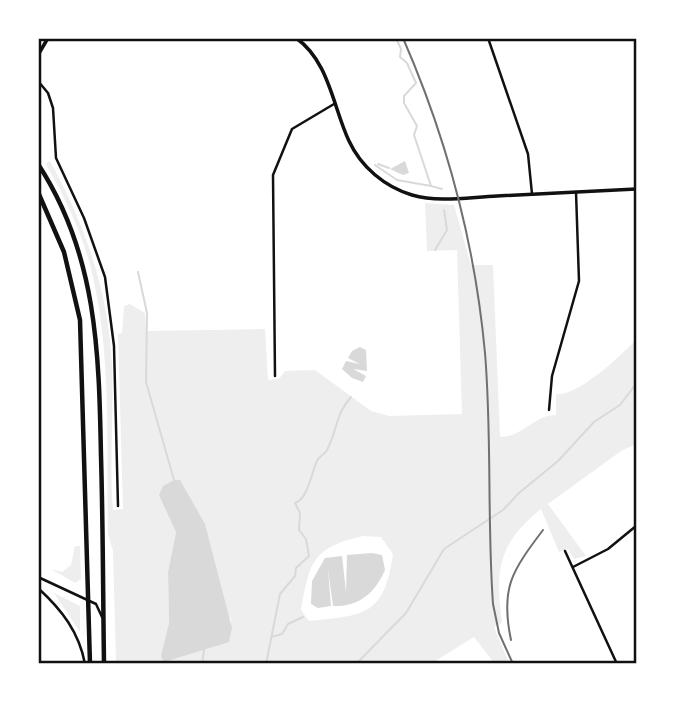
<svg xmlns="http://www.w3.org/2000/svg" width="675" height="702" viewBox="0 0 675 702" font-family="'PT Sans',sans-serif">
	<style>
		.green { fill: #eee; fill-rule: evenodd }
		.water { fill: #d9d9d9 }
		.lines { fill: none; stroke-linecap: round; stroke-linejoin: round }
		.stream { stroke: #d9d9d9; stroke-width: 2 }
		.minor { stroke: #111; stroke-width: 2.5 }
		.tertiary { stroke: #111; stroke-width: 2.5 }
		.secondary { stroke: #111; stroke-width: 3.5 }
		.trunk { stroke: #111; stroke-width: 4.5 }
		.rail { stroke: #707070; stroke-width: 2 }
		.neatline { fill: none; stroke: #111; stroke-width: 2.5 }
	</style>
	<rect width="100%" height="100%" fill="#fff"/>
	<path class="green" d="M50 161C86 226 108 291 112 365 114 413 109 462 113 510L123 509 118 334 122 333 124 306 130 304 145 313 146 331 265 329 268 380 279 379 285 371 315 370 371 411 389 416 462 414 457 250 427 251 425 203 454 205 471 265H493L500 437C523 437 534 415 556 415V394C579 396 620 356 636 340V444L621 451 548 504 586 556 574 559 568 549 559 552 541 509C498 544 495 569 502 623L494 627 509 663H494L474 637 432 663H116L113 551 108 534C106 450 112 360 93 277 84 236 66 200 46 164ZM173 521 231 620V635L163 649 169 623 168 572 176 532ZM363 536 381 537 393 554C384 617 364 615 309 621L301 610C310 561 312 548 363 536Z
		M75 546H80L81 579 75 583 51 569 62 572 71 565Z
		M54 593 80 606V632Z"/>
	<path class="water" d="M405 161 409 173 403 175 390 169Z
		M360 347 366 350 367 371 353 369 366 376 363 382 352 378 342 369 346 361 360 364 348 358 352 351Z
		M174 480H180L205 524 232 628 229 642 164 662 161 656 169 623 168 572 176 532 159 495 163 486Z
		M372 553 382 555 385 570C375 593 359 607 333 606L328 569 331 606 318 608 311 604 312 581 325 558 342 556 346 592 347 555Z"/>
	<g class="lines">
		<path class="stream" d="M396 38 401 49 400 57 407 63 416 83 404 96V103L417 126 414 135 431 186 442 189
			M378 164 389 168
			M375 165 397 180 431 186
			M435 250 447 230 444 210
			M138 272 147 313 146 382 174 480
			M271 637 282 634 288 624 303 617
			M202 664 204 650
			M266 664 280 594 295 576 296 568 309 556 306 539 299 530 300 513 295 503C308 499 312 471 317 461 319 456 326 454 328 448 338 428 335 415 351 397
			M356 664 406 613 444 549 503 510 519 493 558 461 594 422 620 405 636 384"/>
		<path class="minor" d="M488 38 528 154 532 194
			M38 81 48 93 53 108 56 158 84 218 105 277 114 346 118 506
			M275 376 273 175 292 129 334 104
			M549 410 552 376 579 281 576 192
			M565 551 617 664
			M573 567 608 549 636 526"/>
		<path class="tertiary" d="M38 577 96 604 102 617
			M38 588C62 610 79 632 85 664"/>
		<path class="secondary" d="M296 38C329 61 333 107 349 141 361 167 385 187 412 195 439 203 470 197 497 196 544 194 590 191 636 189
			M38 55 48 38"/>
		<path class="trunk" d="M38 164C97 254 99 352 101 456 103 525 103 594 104 664
			M38 192 64 252 80 320 90 664"/>
		<path class="rail" d="M403 38C447 139 475 244 485 353 492 436 487 520 493 604L499 633 513 664
			M511 640C500 588 512 571 543 530"/>
	</g>
	<rect width="675" height="702" fill="none" stroke="#ffffff" stroke-width="80"/>
	<rect x="40" y="40" width="595" height="622" class="neatline"/>
</svg>
